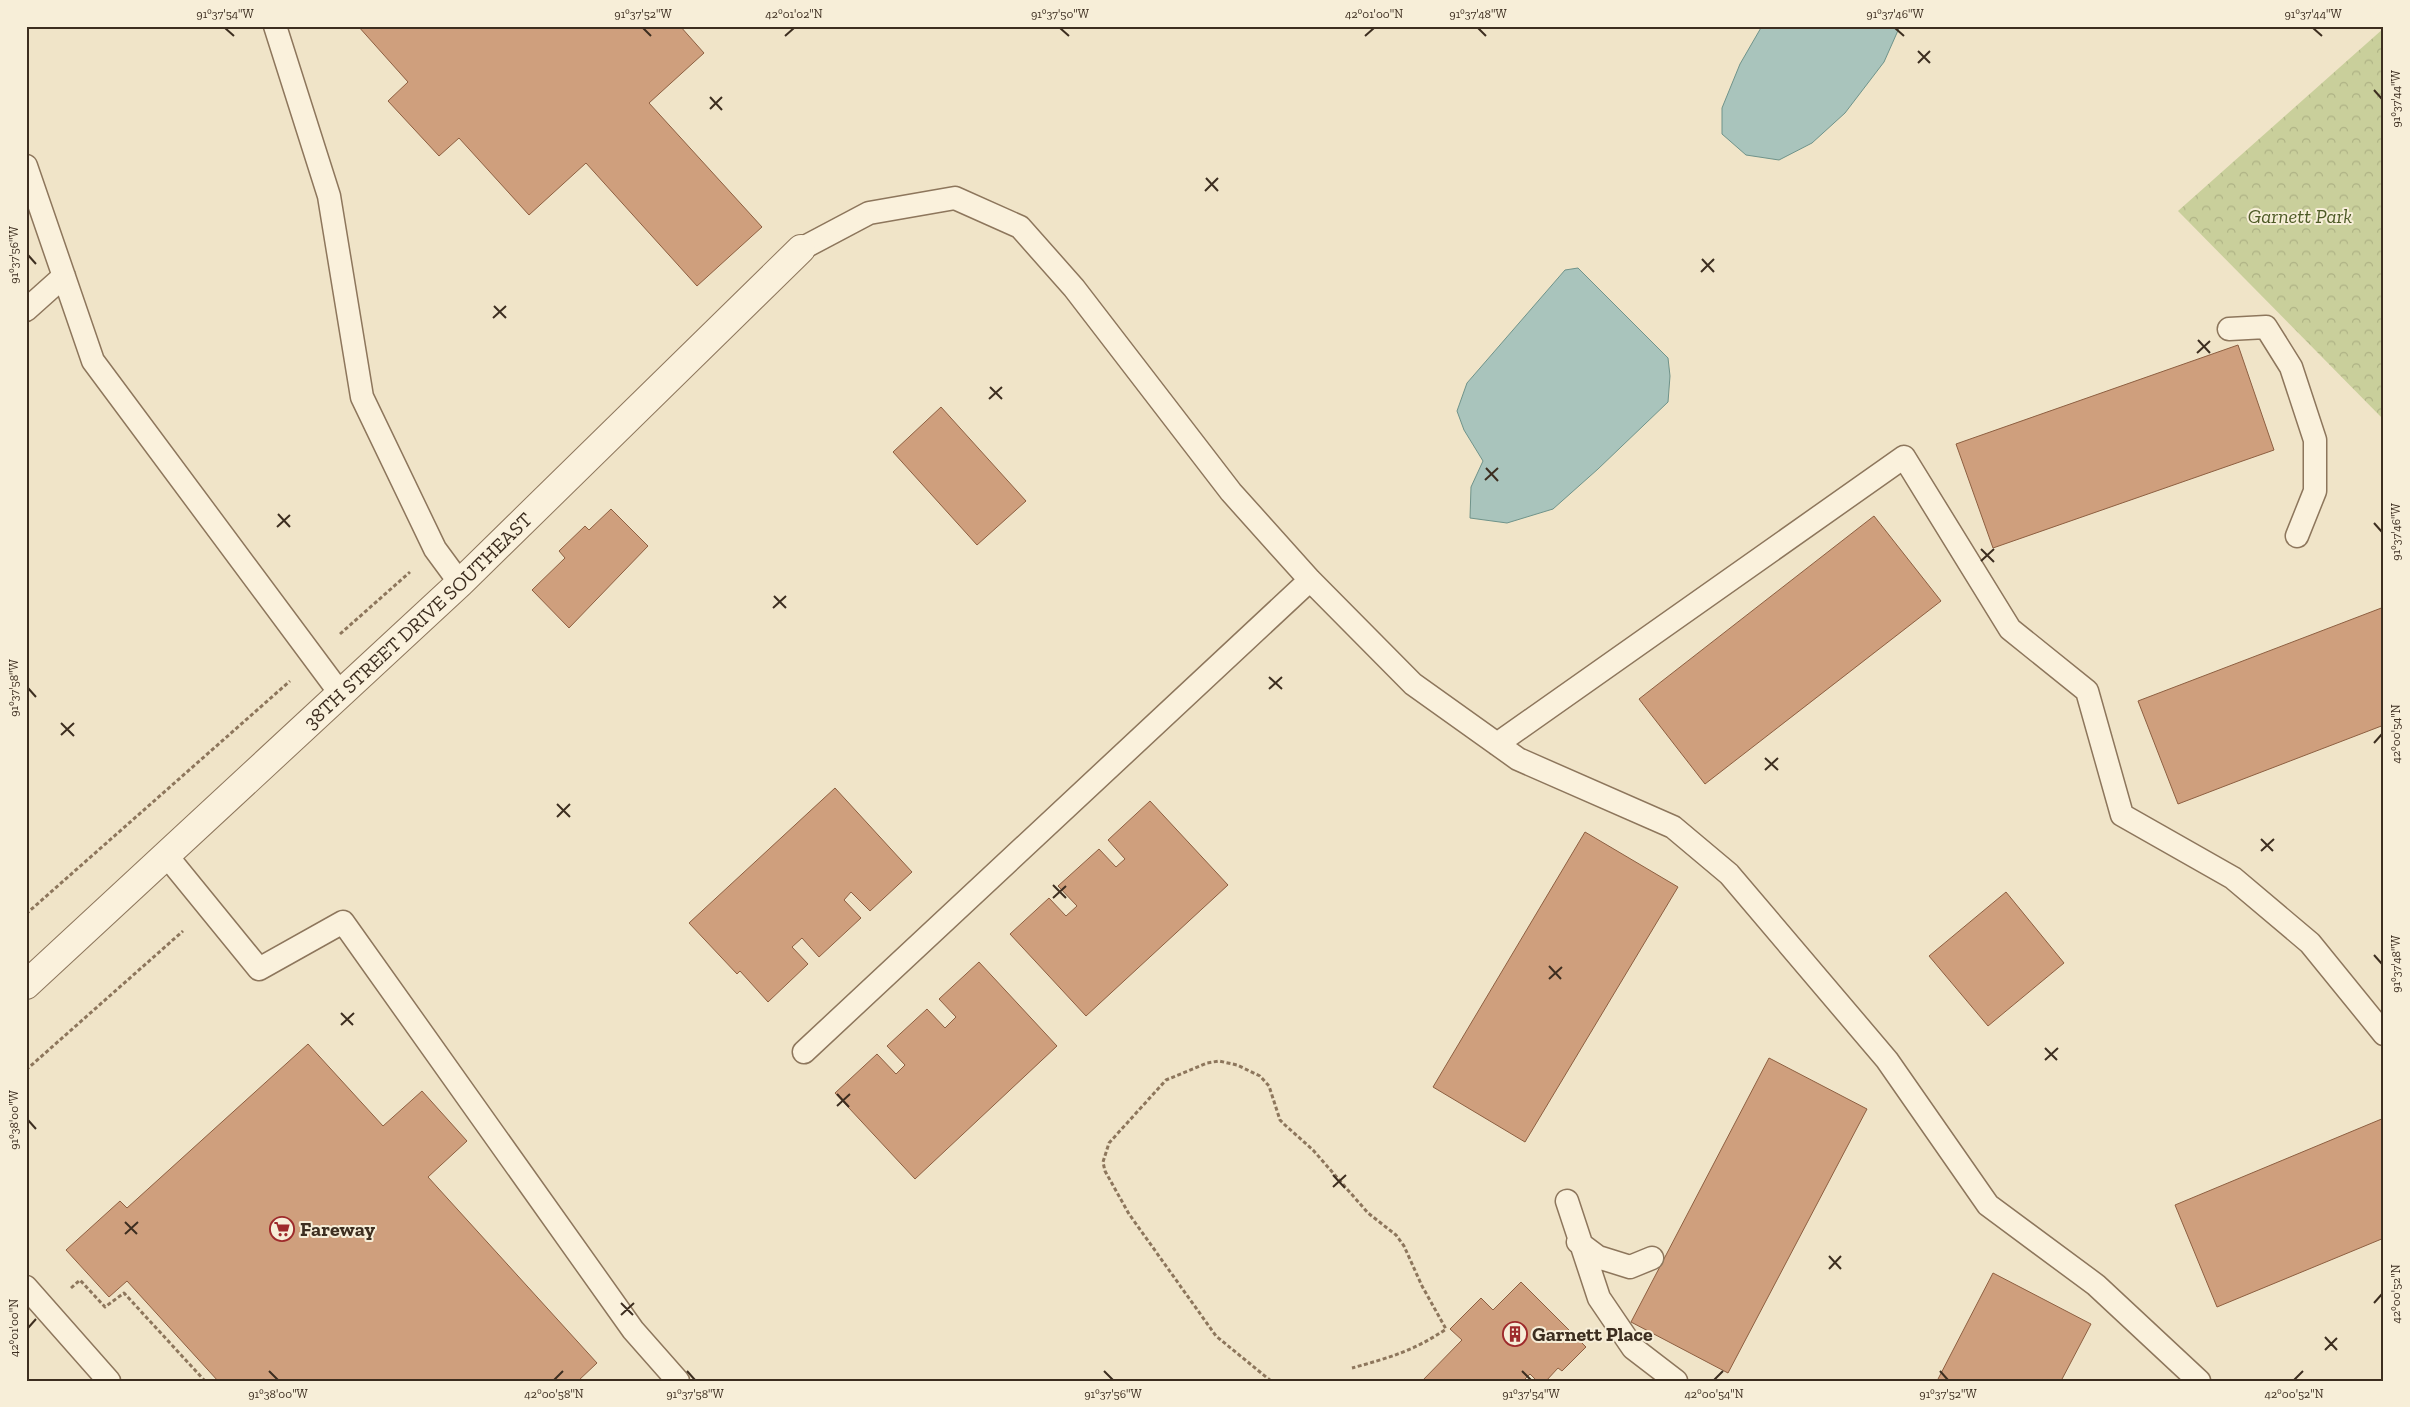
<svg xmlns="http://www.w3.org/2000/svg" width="2410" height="1407" viewBox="0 0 2410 1407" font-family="'Zilla Slab',serif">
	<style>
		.park { fill: url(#park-crowns) }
		.water { fill: #a9c4bc; stroke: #6f938a }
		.building { fill: #cf9f7d; stroke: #8d5f41 }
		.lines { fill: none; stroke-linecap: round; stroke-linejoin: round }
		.service-casing { stroke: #8d765c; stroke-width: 25 }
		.minor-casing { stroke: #8d765c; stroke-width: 30 }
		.path { stroke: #8d765c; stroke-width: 3; stroke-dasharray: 4 2.5; stroke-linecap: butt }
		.service { stroke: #faf1dc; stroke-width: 22 }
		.minor { stroke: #faf1dc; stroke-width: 28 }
		.ticks { fill: none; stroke: #3d2e20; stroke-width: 2 }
		.labels { text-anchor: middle; stroke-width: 4; stroke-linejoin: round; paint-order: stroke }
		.park-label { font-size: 20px; font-style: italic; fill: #4d5a26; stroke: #f7eed8 }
		.street-label { font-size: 20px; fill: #3d2e20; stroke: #f7eed8 }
		.poi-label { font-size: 20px; font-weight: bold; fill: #3d2e20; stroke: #f7eed8; text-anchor: start }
		.neatline { fill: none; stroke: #3d2e20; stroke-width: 2 }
		.ticks-label { font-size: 12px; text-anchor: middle; fill: #3d2e20 }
	</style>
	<defs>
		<pattern id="park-crowns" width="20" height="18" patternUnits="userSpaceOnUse" patternTransform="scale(1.25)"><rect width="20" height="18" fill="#c9cf9b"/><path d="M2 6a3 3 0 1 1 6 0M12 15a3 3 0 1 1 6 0" fill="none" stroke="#aeb285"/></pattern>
	</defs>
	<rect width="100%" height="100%" fill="#f0e4c8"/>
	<path class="park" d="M2384 28V420L2178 211Z"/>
	<path class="water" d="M1762 26H1900L1884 62 1845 113 1812 143 1779 160 1746 155 1722 134V108L1740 64Z
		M1578 268 1668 358 1670 376 1668 402 1598 469 1553 509 1507 523 1470 518 1471 487 1483 461 1464 430 1457 411 1467 383 1565 270Z"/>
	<path class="building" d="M358 26H680L704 53 649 103 762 227 697 286 586 163 529 215 459 138 439 156 388 101 408 82Z
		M2238 345 2274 450 1993 548 1956 444Z
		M941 407 1026 501 977 545 893 452Z
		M611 509 648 546 569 628 532 590 565 558 559 551 585 526 589 530Z
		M1874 516 1941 601 1705 784 1639 699Z
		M2384 607V725L2178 804 2138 701Z
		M835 788 912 872 870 911 851 892 844 900 861 918 819 957 802 938 792 947 808 964 768 1002 740 971 737 974 689 923Z
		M1150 801 1228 885 1086 1016 1010 934 1049 898 1066 916 1077 906 1058 886 1099 849 1116 867 1125 859 1108 840Z
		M1585 832 1678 887 1525 1142 1433 1087Z
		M2006 892 2064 963 1988 1026 1929 956Z
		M979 962 1057 1046 915 1179 835 1093 877 1054 896 1074 905 1065 887 1046 927 1009 945 1028 956 1017 939 999Z
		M308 1044 383 1126 422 1091 467 1141 428 1177 597 1363 578 1381H218L127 1281 109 1297 66 1250 120 1201 127 1208Z
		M1769 1058 1867 1109 1728 1373 1631 1322Z
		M2384 1118V1238L2217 1307 2175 1205Z
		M1993 1273 2091 1324 2061 1381H1937Z
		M1521 1282 1586 1347 1562 1371 1558 1368 1546 1381H1537L1530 1374 1523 1381H1422L1462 1340 1450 1329 1481 1298 1493 1310Z"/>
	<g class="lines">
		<defs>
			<path id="service" d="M275 26 329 196 362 397 435 549 460 583
				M26 166 93 361 340 693
				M801 249 869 213 955 198 1020 227 1074 288 1231 492 1310 580 1413 684 1518 759 1673 827 1729 874 1887 1060 1988 1205 2096 1285 2199 1381
				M26 310 64 276
				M2229 329 2266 327 2291 367 2315 440V491L2297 536
				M1497 744 1904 457 2010 629 2087 691 2122 815 2233 878 2310 943 2384 1034
				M166 855 259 969 343 922 633 1330 678 1381
				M804 1052 1310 580
				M1567 1201 1599 1298 1633 1348 1676 1381
				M1578 1242 1598 1257 1630 1267 1652 1258
				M26 1287 109 1381"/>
			<g id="minor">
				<path id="s1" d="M26 985 460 583 801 249"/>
			</g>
		</defs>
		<use href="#service" class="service-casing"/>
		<use href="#minor" class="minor-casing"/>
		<path class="path" d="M340 634 410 572
			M26 914 290 681
			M26 1070 183 931
			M71 1288 80 1280 105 1307 124 1293 205 1381
			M1271 1381 1216 1336 1129 1214 1105 1171 1103 1162 1109 1143 1166 1080 1207 1063 1219 1061 1237 1065 1260 1076 1269 1086 1280 1120 1285 1125 1313 1150 1368 1213 1396 1235 1404 1246 1422 1286 1446 1329C1414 1351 1388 1358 1352 1368"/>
		<use href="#service" class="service"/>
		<use href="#minor" class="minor"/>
	</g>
	<path class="ticks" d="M225 28 234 36M643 28 651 36M1060 28 1069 36M1478 28 1486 36M1895 28 1904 36M2313 28 2322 36M785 36 794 28M1365 36 1374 28M1918 51 1930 63M1918 63 1930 51M2374 90 2382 99M710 97 722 110M710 109 722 97M1206 178 1218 191M1205 191 1218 178M28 255 36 264M1702 259 1714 272M1701 272 1714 259M494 306 506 318M493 318 506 306M2198 340 2210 353M2197 353 2210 341M990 387 1002 399M989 399 1002 387M1486 468 1498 481M1485 480 1498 468M278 514 290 527M2374 523 2382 532M277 527 290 515M1981 549 1994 562M1981 561 1994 549M774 596 786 608M773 608 786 596M1269 677 1282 689M28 688 36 697M1269 689 1282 677M61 723 74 736M61 735 74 723M2374 743 2382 734M1765 758 1778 770M1765 770 1778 758M557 804 570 817M557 817 570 804M2261 839 2273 851M2261 851 2274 839M1053 885 1066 898M1053 898 1066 886M2374 955 2382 964M1549 966 1561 979M1549 979 1562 967M341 1013 353 1025M341 1025 354 1013M2045 1048 2057 1060M2045 1060 2058 1048M837 1094 849 1107M837 1106 850 1094M28 1120 36 1129M1333 1175 1345 1188M1333 1187 1346 1175M125 1222 137 1234M125 1234 138 1222M1829 1256 1841 1269M1829 1269 1841 1256M621 1303 633 1315M2374 1303 2382 1294M621 1315 634 1303M28 1328 36 1319M2325 1337 2337 1350M2325 1350 2337 1338M269 1371 278 1380M687 1371 695 1380M1104 1371 1113 1380M1522 1371 1531 1380M1940 1371 1948 1380M554 1380 563 1371M1714 1380 1723 1371M2294 1380 2303 1371"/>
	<defs>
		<symbol id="supermarket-ring" viewBox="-11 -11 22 22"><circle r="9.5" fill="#f7eed8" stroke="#9e2a2b" stroke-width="1.5"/><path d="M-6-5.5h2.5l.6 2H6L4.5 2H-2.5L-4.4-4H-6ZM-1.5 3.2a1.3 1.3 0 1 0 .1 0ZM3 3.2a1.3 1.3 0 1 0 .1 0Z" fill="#9e2a2b"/></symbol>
		<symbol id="building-ring" viewBox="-11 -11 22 22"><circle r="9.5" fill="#f7eed8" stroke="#9e2a2b" stroke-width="1.5"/><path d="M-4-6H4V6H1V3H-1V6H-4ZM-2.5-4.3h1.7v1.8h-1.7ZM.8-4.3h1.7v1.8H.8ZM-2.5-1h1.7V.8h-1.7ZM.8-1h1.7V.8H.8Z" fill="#9e2a2b"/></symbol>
	</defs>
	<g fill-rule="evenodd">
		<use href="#supermarket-ring" x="268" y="1215" width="28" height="28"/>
		<use href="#building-ring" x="1501" y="1320" width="28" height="28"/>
	</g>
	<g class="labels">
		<g class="park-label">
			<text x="2300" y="223">Garnett Park</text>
		</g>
		<g class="street-label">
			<text dy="7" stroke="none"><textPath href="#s1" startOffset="535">38TH STREET DRIVE SOUTHEAST</textPath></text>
		</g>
		<g class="poi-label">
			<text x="300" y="1236">Fareway</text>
			<text x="1532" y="1341">Garnett Place</text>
		</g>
	</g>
	<rect width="2410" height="1407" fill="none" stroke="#f7eed8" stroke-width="55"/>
	<rect x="28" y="28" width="2354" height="1352" class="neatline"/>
	<g class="ticks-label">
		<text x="225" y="18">91°37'54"W</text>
		<text x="643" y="18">91°37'52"W</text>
		<text x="794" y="18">42°01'02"N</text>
		<text x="1060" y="18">91°37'50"W</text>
		<text x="1374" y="18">42°01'00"N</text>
		<text x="1478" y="18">91°37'48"W</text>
		<text x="1895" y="18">91°37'46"W</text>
		<text x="2313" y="18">91°37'44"W</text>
		<text transform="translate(2396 99) rotate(-90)" y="4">91°37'44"W</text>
		<text transform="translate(14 255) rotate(-90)" y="4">91°37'56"W</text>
		<text transform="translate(2396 532) rotate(-90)" y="4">91°37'46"W</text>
		<text transform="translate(14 688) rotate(-90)" y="4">91°37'58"W</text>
		<text transform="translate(2396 734) rotate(-90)" y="4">42°00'54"N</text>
		<text transform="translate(2396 964) rotate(-90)" y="4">91°37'48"W</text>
		<text transform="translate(14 1120) rotate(-90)" y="4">91°38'00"W</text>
		<text transform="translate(2396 1294) rotate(-90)" y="4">42°00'52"N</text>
		<text transform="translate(14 1328) rotate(-90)" y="4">42°01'00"N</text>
		<text x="278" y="1398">91°38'00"W</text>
		<text x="554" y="1398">42°00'58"N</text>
		<text x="695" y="1398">91°37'58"W</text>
		<text x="1113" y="1398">91°37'56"W</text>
		<text x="1531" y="1398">91°37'54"W</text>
		<text x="1714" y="1398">42°00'54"N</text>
		<text x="1948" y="1398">91°37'52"W</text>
		<text x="2294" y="1398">42°00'52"N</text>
	</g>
</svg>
